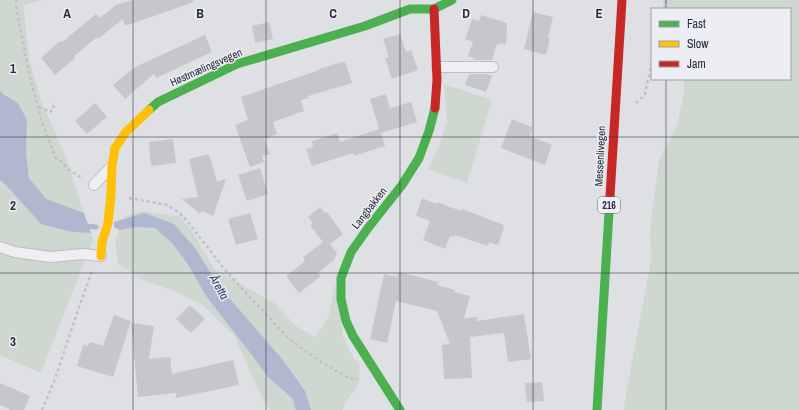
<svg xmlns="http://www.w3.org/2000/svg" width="799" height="410" viewBox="0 0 799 410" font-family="'Archivo Narrow',sans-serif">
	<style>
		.green { fill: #ced7d0 }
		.water { fill: #afb8ce }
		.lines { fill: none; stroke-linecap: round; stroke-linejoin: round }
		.stream { stroke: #afb8ce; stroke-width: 5 }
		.building { fill: #c5c7cb }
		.lane-casing { stroke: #bdbec2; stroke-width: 12 }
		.path { stroke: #c0c1c6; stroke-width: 2.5; stroke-dasharray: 3 3; stroke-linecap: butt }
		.lane { stroke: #efeff1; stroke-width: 10 }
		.fast { stroke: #4caf50; stroke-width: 9 }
		.slow { stroke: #ffc107; stroke-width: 9 }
		.jam { stroke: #c62828; stroke-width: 9 }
		.grid { fill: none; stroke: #282b3c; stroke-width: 1; stroke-opacity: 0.55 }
		.labels { text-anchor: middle; stroke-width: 3; stroke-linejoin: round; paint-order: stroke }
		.shield { fill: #eceef4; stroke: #636673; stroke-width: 1 }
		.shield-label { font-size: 10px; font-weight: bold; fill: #282b3c }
		.street-label { font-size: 11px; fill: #282b3c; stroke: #eceef4 }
		.water-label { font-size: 12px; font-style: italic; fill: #34436d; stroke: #eceef4 }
		.grid-label { font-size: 13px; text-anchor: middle; font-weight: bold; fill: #282b3c; stroke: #eceef4; stroke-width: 3; stroke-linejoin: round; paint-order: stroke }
	</style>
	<rect width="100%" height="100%" fill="#dfe0e4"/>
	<path class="green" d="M0 0H42L23 5 29 58 42 103 66 157 84 213 45 199 29 178 26 151 18 103 3 94 0 90Z
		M663 0H799V410H624L625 400 651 260 650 230 659 160 677 125 685 89 683 79H790V9H665Z
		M444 84 492 100 467 183 428 169 437 151 447 121Z
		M0 180 7 186 72 232 91 233 93 240 41 373 0 355Z
		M144 211 180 217 193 232 214 269 274 303 296 326 315 337 328 319 335 283 343 336 353 357 360 365 358 386 346 401 343 410H270L260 394 235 337 204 306 170 289 144 281 118 263 115 241 125 216Z"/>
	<path class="water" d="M0 90 3 94 18 103 27 120 26 151 29 178 46 199 84 213 91 233 72 232 41 224 7 186 0 180Z
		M144 213 174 224 195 248 218 285 282 359 305 391 311 410H296L293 399 268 377 255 359 206 296 189 266 173 244 155 228 136 227 119 230 114 227V222Z"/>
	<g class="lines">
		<path class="stream" d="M83 226 96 227"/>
	</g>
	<path class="building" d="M132 0H193L194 2 125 26 123 19 98 39 97 37 74 56 75 58 55 75 41 58 60 41 62 42 96 14 100 18 116 5Z
		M533 12 553 17 548 37 550 38 546 55 524 49Z
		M481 15 507 23 506 45 500 43V45L497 44 492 60H473L474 58 468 56 473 42 465 39 472 19 479 21Z
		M269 22 273 39 255 43 252 26Z
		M400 34 406 52 411 50 418 70 392 79 385 58 389 57 383 39Z
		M205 35 212 52 156 78 154 74 125 99 113 85 135 67Z
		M345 61 352 83 308 96 309 98 301 100 304 111 273 122 277 134 264 139 270 154 262 156 264 162 250 167 235 125 248 120 241 97 319 70V69Z
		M469 74H487L492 76 486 92 465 85Z
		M386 94 390 108 411 102 417 122 381 133 385 146 354 156 353 153 312 166 306 149 313 147 312 141 337 133 340 142 379 129 370 99Z
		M95 103 107 117 87 134 75 121Z
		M512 119 533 128 530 136 552 145 545 165 501 148Z
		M173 139 176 163 151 166 149 142Z
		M209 154 217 182 226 179 213 216 202 211 200 214 182 199 198 197 189 159Z
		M260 168 268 194 247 201 238 175Z
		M422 198 436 204 437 202 461 211 462 209 504 225 503 228H504L498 245 489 242 488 246 455 235 454 237 450 236 445 249 423 240 430 221 416 216Z
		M320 207 325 213 327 212 343 234 330 244 337 253 334 260 318 273 321 276 299 293 286 276 305 261 303 257 323 242 310 225 313 223 308 217Z
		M250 213 258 239 236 245 228 219Z
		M399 272 438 282 437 285 455 290 454 292 470 296 464 318 477 317V321L524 314 531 359 508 362 504 333 470 337 472 378 444 379 442 345 450 344 437 311 396 301 387 343 370 339 384 274 397 277Z
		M190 305 205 319 191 333 176 319Z
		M114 315 131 321 113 377 77 366 83 345 88 346 90 342 103 346Z
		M131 323 154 326 149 359 170 357 172 374 233 360 239 385 176 398V393L138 397Z
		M542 382 544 401 527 402 525 383Z
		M0 383 30 396 24 410H11L0 405Z"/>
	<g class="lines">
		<defs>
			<path id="lane" d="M437 67H493
				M94 185 110 168
				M0 247 15 252 50 257 83 254 101 256"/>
		</defs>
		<use href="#lane" class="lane-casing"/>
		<path class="path" d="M16 0 17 13 30 77 42 123 56 158 62 162 68 169 83 179
			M664 9 666 0
			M636 103 640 100 645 94 652 61
			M39 107 50 112 54 109 53 102
			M129 198 167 205 178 212 188 222 225 270 288 338 321 362 349 378 358 379
			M42 410 55 379 76 316 92 271"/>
		<use href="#lane" class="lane"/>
		<path class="fast" d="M149 110 158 102 237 64 365 26 410 9H434L452 0
			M400 410 353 336 346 321 341 299V278L351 252 368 228 402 185 419 158 429 131 435 108
			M597 410 610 196"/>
		<path class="slow" d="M101 256 102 242 108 223 111 195 112 166 115 148 126 132 149 110"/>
		<path class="jam" d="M434 9 437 80 435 108
			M610 196 622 0"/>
	</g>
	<path class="grid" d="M133 0V410M266 0V410M400 0V410M533 0V410M666 0V9M666 79V410M0 137H799M0 273H799"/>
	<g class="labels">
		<rect class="shield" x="598" y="197" width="22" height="16" rx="3"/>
		<g class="shield-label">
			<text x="609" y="209">216</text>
		</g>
		<g class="street-label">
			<text transform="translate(206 67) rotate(-24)" y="4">Høstmælingsvegen</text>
			<text transform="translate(600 156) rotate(-87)" y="4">Messenlivegen</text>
			<text transform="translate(369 208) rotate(-52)" y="4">Langbakken</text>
		</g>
		<g class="water-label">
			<text transform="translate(219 287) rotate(60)" y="4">Åretta</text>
		</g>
	</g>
	<g class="grid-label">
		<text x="67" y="18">A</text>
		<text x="200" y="18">B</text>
		<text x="333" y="18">C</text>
		<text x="466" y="18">D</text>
		<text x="599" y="18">E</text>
		<text x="13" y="73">1</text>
		<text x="13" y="210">2</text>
		<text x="13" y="346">3</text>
	</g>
	<rect x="651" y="8" width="140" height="72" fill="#eceef4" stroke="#9ea0aa"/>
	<rect x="659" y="21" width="20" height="6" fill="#4caf50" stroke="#9ea0aa"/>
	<text x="687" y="28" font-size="12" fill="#282b3c">Fast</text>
	<rect x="659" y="41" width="20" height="6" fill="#ffc107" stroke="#9ea0aa"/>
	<text x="687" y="48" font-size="12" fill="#282b3c">Slow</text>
	<rect x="659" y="61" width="20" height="6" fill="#c62828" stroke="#9ea0aa"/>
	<text x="687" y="68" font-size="12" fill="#282b3c">Jam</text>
</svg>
